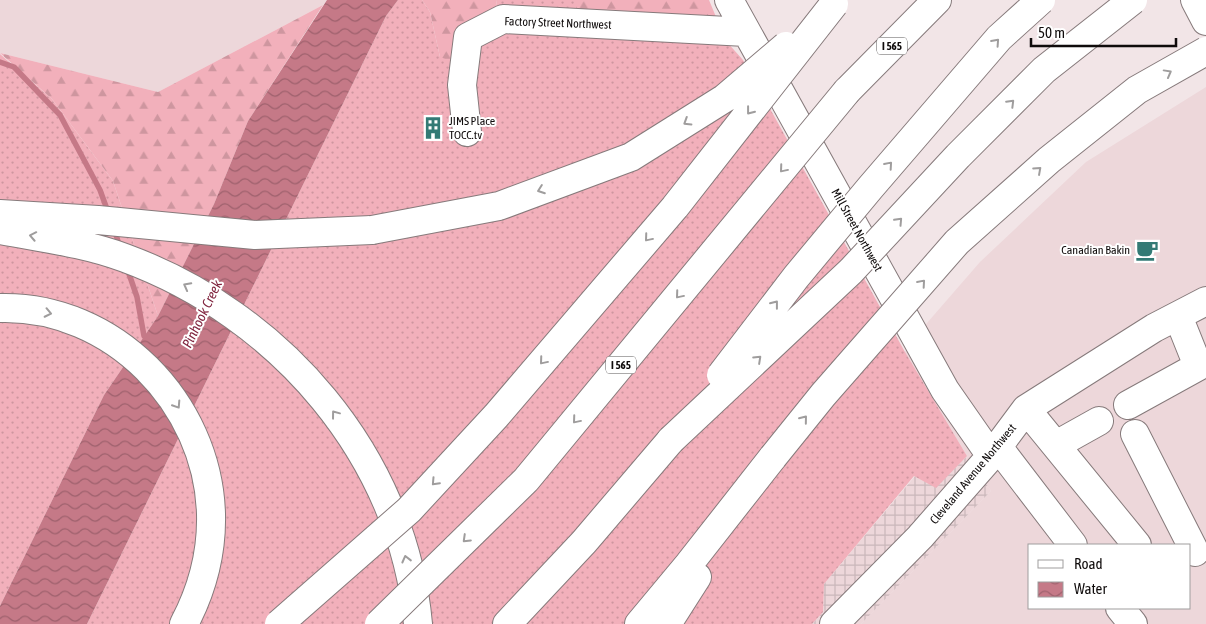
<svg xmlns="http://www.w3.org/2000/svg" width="1206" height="624" viewBox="0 0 1206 624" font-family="'Asap Condensed',sans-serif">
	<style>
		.built { fill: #edd7da; fill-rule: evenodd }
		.industrial { fill: url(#industrial-grid) }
		.grass { fill: url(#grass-dots) }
		.forest { fill: url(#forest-firs) }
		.water { fill: url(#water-waves) }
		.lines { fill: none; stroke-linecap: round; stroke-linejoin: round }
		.stream { stroke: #c57987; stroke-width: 5.5 }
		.minor-casing { stroke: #867a7b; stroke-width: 30 }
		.highway-casing { stroke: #867a7b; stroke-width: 30 }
		.minor { stroke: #fff; stroke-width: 28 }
		.highway { stroke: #fff; stroke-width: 28 }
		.highway-bridge-casing { stroke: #867a7b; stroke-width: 30; stroke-linecap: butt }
		.highway-bridge { stroke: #fff; stroke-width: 28 }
		.oneway { stroke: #9f9d9d }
		.labels { text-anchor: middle; stroke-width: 4; stroke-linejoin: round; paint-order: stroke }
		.shield { fill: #fff; stroke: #575454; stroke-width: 1 }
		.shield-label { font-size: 11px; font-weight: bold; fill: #0f0b0b }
		.street-label { font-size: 12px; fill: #0f0b0b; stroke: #fff }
		.poi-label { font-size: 12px; fill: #0f0b0b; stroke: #fff; text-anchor: start }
		.water-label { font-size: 14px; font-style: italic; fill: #80243e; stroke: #fff }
	</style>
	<defs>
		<pattern id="industrial-grid" width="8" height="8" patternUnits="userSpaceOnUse" patternTransform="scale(1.25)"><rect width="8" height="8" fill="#edd7da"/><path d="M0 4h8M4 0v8" fill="none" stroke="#cab7ba"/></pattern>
		<pattern id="grass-dots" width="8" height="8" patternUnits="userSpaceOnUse" patternTransform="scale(1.25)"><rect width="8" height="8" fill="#f2b0bb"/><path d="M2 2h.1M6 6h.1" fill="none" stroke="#ce969f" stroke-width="1.8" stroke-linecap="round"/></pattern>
		<pattern id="forest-firs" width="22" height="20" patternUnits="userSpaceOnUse" patternTransform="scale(1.25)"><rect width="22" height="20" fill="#f2b0bb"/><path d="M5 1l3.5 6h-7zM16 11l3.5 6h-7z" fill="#ce969f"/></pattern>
		<pattern id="water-waves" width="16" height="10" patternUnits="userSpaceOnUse" patternTransform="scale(1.25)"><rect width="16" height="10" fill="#c57987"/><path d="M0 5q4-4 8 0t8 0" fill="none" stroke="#9e616d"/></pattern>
	</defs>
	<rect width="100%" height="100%" fill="#f2e5e7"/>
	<path class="built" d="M0 0H327L323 5 158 92 0 53Z
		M1206 87V624H861L991 491 967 456 905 352 927 323 980 262 1086 162ZM1030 545H1190V608H1030Z"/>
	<path class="industrial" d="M967 456 991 491 861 624H812L823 612 824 584 915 476 936 487Z"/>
	<path class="grass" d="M398 0H422L430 12 440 57 492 32 497 0H577V14L726 41 743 60 905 352 967 456 936 488 914 476 824 584 823 612 812 624H87L386 16Z
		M0 54 52 99 113 181 158 316 104 395 0 606Z"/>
	<path class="forest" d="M422 0H497L492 32 456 63 440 57 430 12Z
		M577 0H709L726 41 577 14Z
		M323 5 248 121 214 204 158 316 113 181 52 99 0 53 158 92Z"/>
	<path class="water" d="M327 0H398L386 16 87 624H0V606L104 395 158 316 214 204 248 121Z"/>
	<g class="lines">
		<path class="stream" d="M0 62 14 67 60 115 100 190 108 212
			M114 228 120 248
			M127 268 137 297 144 336"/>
		<defs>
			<path id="minor" d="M729 0 945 390 991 456
				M1195 0 1206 21
				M467 132 462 85 468 37 503 19 746 32
				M1178 316 1198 366
				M1128 405 1206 362
				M1026 409 1137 545
				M1135 434 1195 552
				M1056 445 1099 421
				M998 447 1073 545
				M1120 608 1133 624
				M834 624 920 537 991 456 1026 409 1154 328 1206 301"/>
			<path id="highway" d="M847 91 937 0
				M0 214 98 220 255 235 372 230
				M0 230C42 238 85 243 125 258 280 315 403 456 418 624
				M0 308C113 305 208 403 211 514 212 553 202 590 184 624
				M507 624 584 542 671 440
				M639 624 689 564 773 457
				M667 624 697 577"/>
		</defs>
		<use href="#minor" class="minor-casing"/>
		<use href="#highway" class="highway-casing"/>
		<use href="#minor" class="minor"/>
		<use href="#highway" class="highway"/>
		<defs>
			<path id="highway-bridge" d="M372 230 499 206 631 157 725 98 786 46
				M721 375 796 277 870 188 999 38 1041 0
				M671 440 851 271 958 156 1044 70 1133 0
				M773 457 823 395 957 242 1049 160 1137 90 1206 51
				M279 624 409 510 496 416 675 207 834 4
				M379 624 526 480 847 91"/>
		</defs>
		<use href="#highway-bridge" class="highway-bridge-casing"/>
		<use href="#highway-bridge" class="highway-bridge"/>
	</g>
	<defs><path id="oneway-chevron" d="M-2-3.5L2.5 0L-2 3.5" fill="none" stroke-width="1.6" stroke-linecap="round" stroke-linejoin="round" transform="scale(1.25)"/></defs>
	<g class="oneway">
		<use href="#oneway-chevron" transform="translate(996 42) rotate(-48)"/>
		<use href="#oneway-chevron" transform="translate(1168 73) rotate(-29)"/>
		<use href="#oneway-chevron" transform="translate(1011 103) rotate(-45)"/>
		<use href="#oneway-chevron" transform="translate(750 111) rotate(128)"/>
		<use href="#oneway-chevron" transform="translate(687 122) rotate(148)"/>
		<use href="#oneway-chevron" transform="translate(889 165) rotate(-49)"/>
		<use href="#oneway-chevron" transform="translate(783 169) rotate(130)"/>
		<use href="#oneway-chevron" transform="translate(1038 170) rotate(-42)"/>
		<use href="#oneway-chevron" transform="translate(541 190) rotate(160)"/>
		<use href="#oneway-chevron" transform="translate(899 221) rotate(-47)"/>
		<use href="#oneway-chevron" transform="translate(33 236) rotate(-169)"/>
		<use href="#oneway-chevron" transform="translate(648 238) rotate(130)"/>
		<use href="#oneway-chevron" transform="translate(922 283) rotate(-49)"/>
		<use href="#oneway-chevron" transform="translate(187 286) rotate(-152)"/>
		<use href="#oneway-chevron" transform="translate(679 295) rotate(130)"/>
		<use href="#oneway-chevron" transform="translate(775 304) rotate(-52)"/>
		<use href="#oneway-chevron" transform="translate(48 313) rotate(12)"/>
		<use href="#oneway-chevron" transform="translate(758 359) rotate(-43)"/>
		<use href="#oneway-chevron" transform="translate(543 361) rotate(130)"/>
		<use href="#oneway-chevron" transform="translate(177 405) rotate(57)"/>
		<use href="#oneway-chevron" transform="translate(335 414) rotate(-127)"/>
		<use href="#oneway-chevron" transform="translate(804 419) rotate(-51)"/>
		<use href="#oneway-chevron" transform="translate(576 420) rotate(130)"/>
		<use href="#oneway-chevron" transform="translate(435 482) rotate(133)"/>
		<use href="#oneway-chevron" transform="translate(466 539) rotate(136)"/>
		<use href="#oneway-chevron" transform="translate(406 559) rotate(-104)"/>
	</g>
	<defs>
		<symbol id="building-bare" viewBox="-9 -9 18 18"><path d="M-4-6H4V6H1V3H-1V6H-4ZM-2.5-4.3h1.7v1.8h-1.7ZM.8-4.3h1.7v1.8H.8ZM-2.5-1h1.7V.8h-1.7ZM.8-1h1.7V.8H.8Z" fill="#337a75" stroke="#fff" stroke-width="2.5" paint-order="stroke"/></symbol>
		<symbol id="cafe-bare" viewBox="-9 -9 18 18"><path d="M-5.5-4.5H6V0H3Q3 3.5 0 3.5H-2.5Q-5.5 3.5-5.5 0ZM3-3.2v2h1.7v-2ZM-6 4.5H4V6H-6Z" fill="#337a75" stroke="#fff" stroke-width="2.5" paint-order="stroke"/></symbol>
	</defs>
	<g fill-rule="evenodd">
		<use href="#building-bare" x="417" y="112" width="32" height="32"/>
		<use href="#cafe-bare" x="1131" y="234" width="32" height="32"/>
	</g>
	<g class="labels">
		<g class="shield">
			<rect x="877" y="37.5" width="30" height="17" rx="4"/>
			<rect x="606" y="356.5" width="30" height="17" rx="4"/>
		</g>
		<g class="shield-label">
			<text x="892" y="50">I 565</text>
			<text x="621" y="369">I 565</text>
		</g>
		<g class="street-label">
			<text transform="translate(558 23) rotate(2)" y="4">Factory Street Northwest</text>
			<text transform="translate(857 230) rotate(61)" y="4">Mill Street Northwest</text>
			<text transform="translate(973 474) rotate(-50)" y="4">Cleveland Avenue Northwest</text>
		</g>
		<g class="poi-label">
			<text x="449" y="125">JIMS Place<tspan x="449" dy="14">TOCC.tv</tspan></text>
			<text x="1130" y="254" text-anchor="end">Canadian Bakin</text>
		</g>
		<g class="water-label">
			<text transform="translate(202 314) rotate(-64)" y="5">Pinhook Creek</text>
		</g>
	</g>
	<rect x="1028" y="544" width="162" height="65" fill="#ffffff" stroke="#9f9d9d"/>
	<rect x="1038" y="560" width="25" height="8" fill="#ffffff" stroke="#9f9d9d"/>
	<text x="1074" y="569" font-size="15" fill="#0f0b0b">Road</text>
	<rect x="1038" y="582" width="25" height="15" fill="url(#water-waves)" stroke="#9f9d9d"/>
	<text x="1074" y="594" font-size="15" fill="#0f0b0b">Water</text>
	<path d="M1031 38v8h145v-8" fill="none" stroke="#0f0b0b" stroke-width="2.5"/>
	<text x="1038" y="38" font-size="15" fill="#0f0b0b" stroke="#ffffff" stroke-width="4" paint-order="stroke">50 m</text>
</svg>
